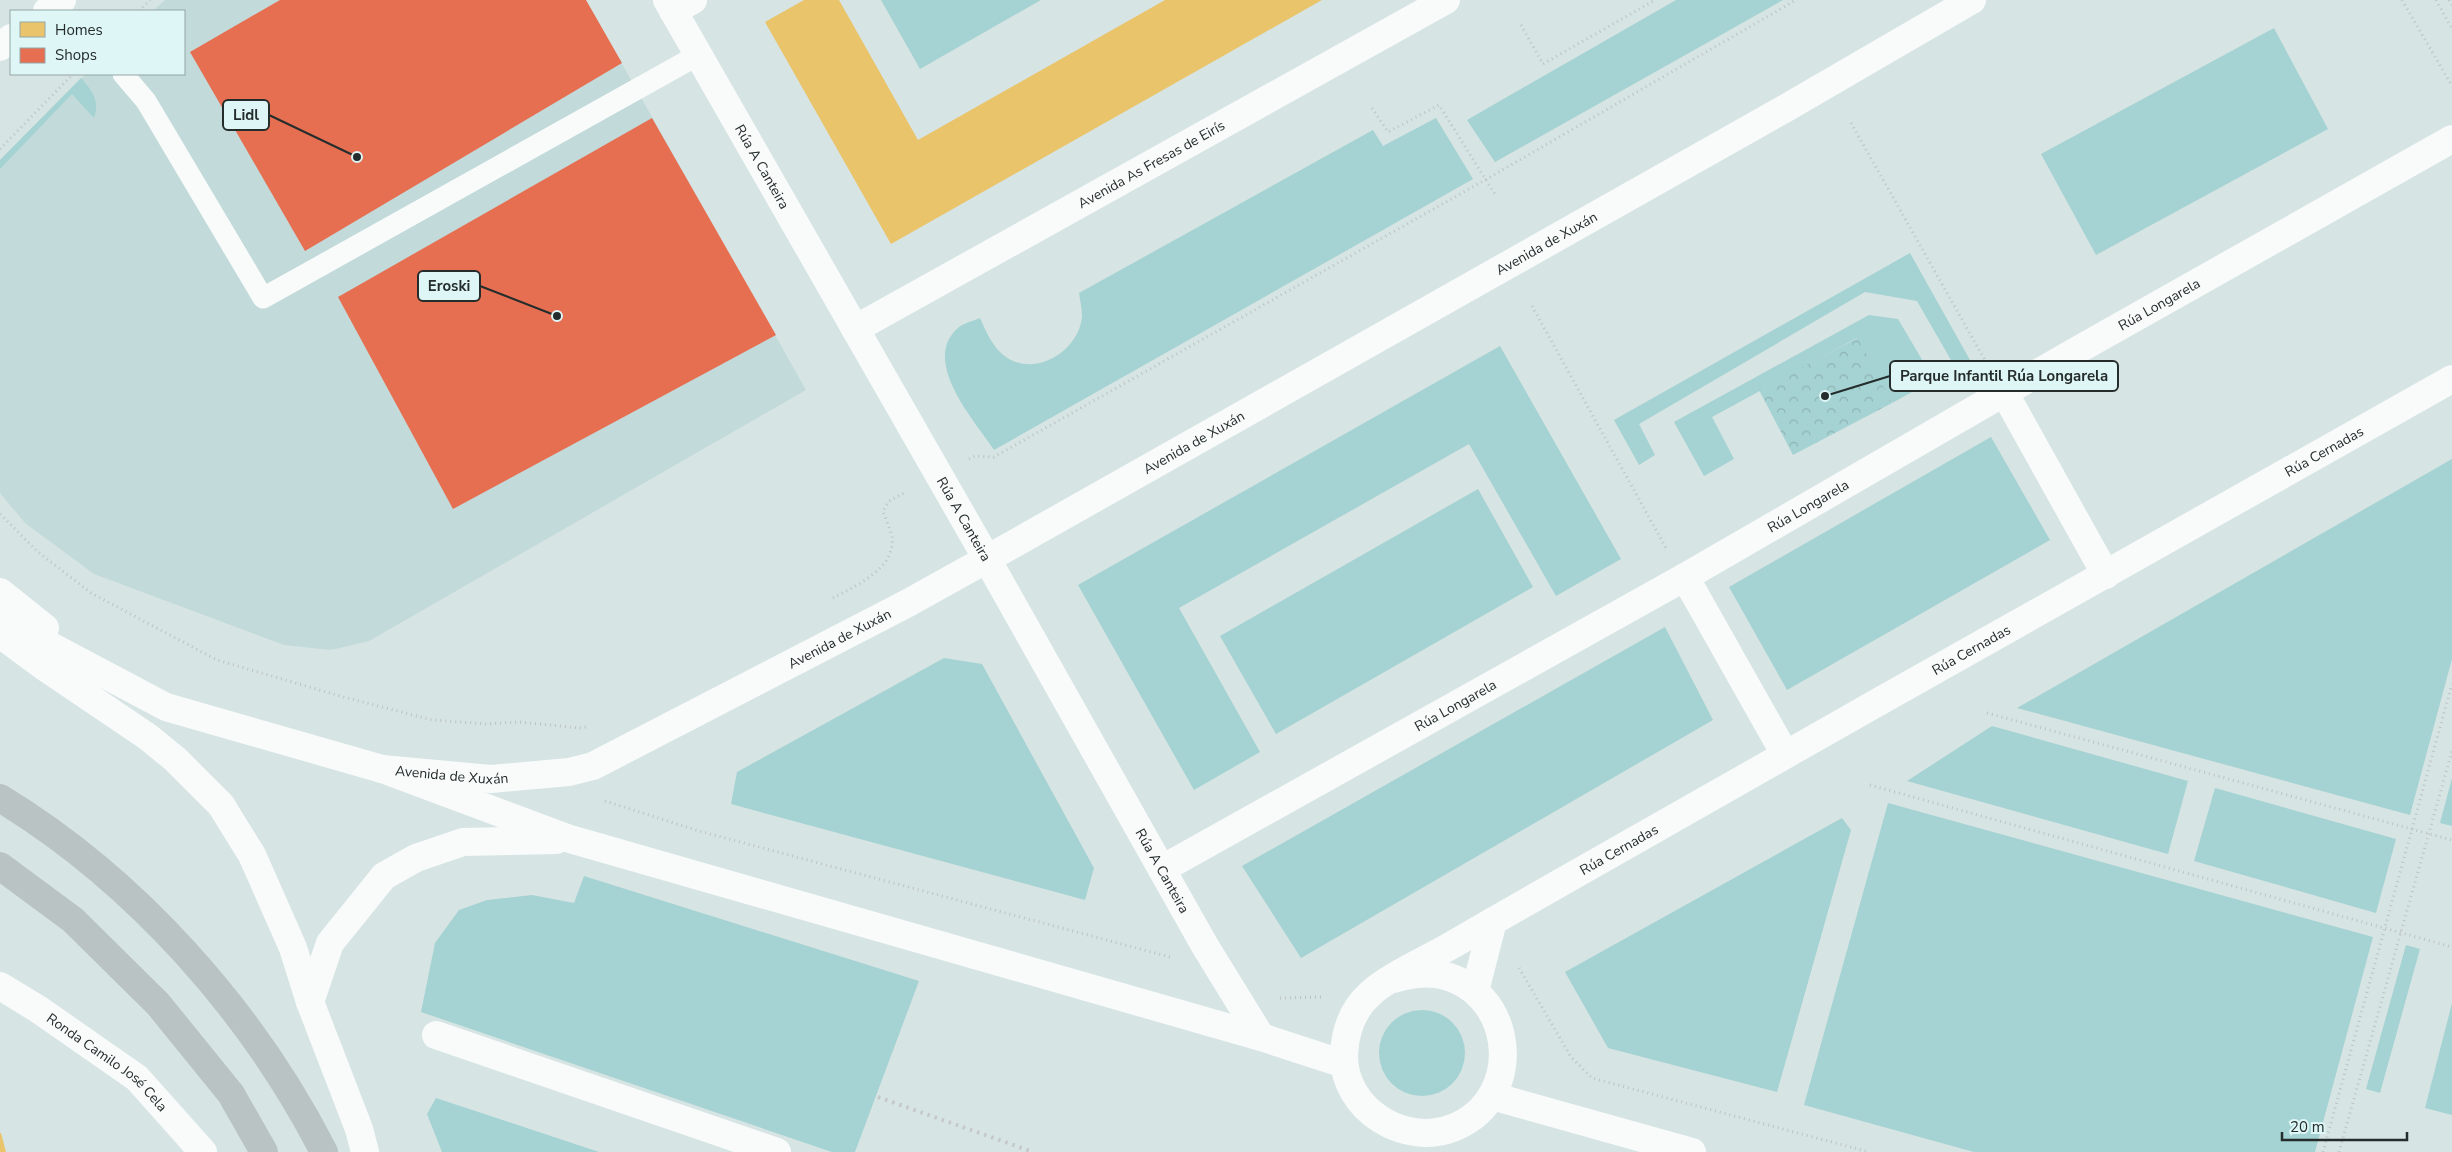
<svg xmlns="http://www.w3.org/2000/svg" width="2452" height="1152" viewBox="0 0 2452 1152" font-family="'Nunito Sans',sans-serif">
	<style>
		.built { fill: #c2dada }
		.grass { fill: #a5d2d2 }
		.forest { fill: url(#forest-crowns) }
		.homes { fill: #e9c46a }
		.shops { fill: #e76f51 }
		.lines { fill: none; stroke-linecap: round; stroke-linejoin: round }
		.path { stroke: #bec2c2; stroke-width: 3; stroke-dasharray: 1 4; stroke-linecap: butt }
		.lane { stroke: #f9fbfb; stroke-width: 21 }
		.street { stroke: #f9fbfb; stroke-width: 28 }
		.primary { stroke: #b9c3c3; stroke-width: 28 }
		.rail { stroke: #c4c8c8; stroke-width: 4; stroke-dasharray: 2.5 5; stroke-linecap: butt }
		.labels { text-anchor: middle; stroke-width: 5; stroke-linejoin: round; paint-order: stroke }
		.street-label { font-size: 14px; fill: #242c2c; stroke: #dff6f6 }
		.leader { fill: none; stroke: #242c2c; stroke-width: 2 }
		.callout-dot { fill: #242c2c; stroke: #dff6f6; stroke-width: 2 }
		.callout { fill: #dff6f6; stroke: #242c2c; stroke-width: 2 }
		.callout-label { font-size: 15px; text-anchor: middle; font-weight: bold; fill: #242c2c }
	</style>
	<defs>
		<pattern id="forest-crowns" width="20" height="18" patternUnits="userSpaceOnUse" patternTransform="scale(1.25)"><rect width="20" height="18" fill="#a5d2d2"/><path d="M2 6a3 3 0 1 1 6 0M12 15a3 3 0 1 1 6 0" fill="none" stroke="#8eb4b4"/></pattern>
	</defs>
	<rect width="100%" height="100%" fill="#d7e4e4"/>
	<path class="built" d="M165 0H586L806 390 369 641 331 650 284 645 94 574 25 523 0 493V160L86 74H184V11H153Z"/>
	<path class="grass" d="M881 0H1041L920 69Z
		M1676 0H1783L1495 162 1467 120Z
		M2274 28 2328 129 2096 255 2041 154Z
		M81 78C92 91 100 100 94 118L72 94 0 169V160Z
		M1436 118 1473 179 994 450C975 421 920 361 958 328 963 323 973 321 980 318 987 334 995 352 1011 360 1041 375 1080 348 1082 316 1082 309 1080 300 1079 293L1373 130 1383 146Z
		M1910 253 1970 360 1955 367 1917 301 1865 292 1639 424 1655 455 1639 465 1614 420Z
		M1869 315 1898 319 1934 380 1892 403 1857 338 1712 417 1734 459 1704 476 1674 422Z
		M1500 346 1621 559 1556 596 1469 444 1179 608 1260 752 1194 790 1078 585Z
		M1991 437 2050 540 1787 690 1729 587Z
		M2452 459V659L2410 815 2017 708Z
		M1478 489 1533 587 1276 734 1220 636Z
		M1665 627 1713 720 1301 958 1242 866Z
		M944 658 982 664 1094 868 1085 900 731 804 737 772Z
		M1992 726 2188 781 2168 854 1907 781Z
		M2452 778V826L2440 823Z
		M2215 788 2396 839 2376 913 2194 861Z
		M1888 803 2373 937 2315 1152H1974L1804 1105Z
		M1842 818 1851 830 1777 1092 1608 1048 1565 972Z
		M584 876 919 981 855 1152H832L421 1012 435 943 459 910 487 900 532 895 574 903Z
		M2406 945 2420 949 2380 1093 2366 1089Z
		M2452 1003V1115L2425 1108Z
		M1379 1053a43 43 0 1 1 86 0a43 43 0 1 1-86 0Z
		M436 1098 599 1152H442L427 1114Z"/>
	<path class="forest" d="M1858 338 1892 403 1793 455 1759 390Z"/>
	<path class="homes" d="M804 0H839L918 140 1165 0H1322L891 244 765 22Z
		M0 1133H1L6 1152H0Z"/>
	<path class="shops" d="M280 0H586L622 63 305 251 190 52Z
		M652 118 776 335 453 509 338 297Z"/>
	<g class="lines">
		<path class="path" d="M2402 0 2452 86
			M2436 0 2452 29
			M2449 0 2452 5
			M139 11 150 0
			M1521 25 1543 64 1655 0
			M1372 108 1388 132 1439 105 1496 196
			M1851 123 1986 362
			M0 149 73 74
			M1532 306 1666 548
			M969 459 975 456 994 457 1485 180 1796 0
			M0 514 38 552 91 593 217 660 340 696 432 720 487 724 519 722 581 728 586 727
			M833 598C855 586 896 569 892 537 890 529 886 520 883 511L889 501 906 492
			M1987 713 2452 840
			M1870 785 2452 947
			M605 801 699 831 1170 957
			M1519 968 1571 1057 1592 1078 1869 1152
			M1280 998 1321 997
			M2323 1152 2452 684
			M2339 1152 2452 751"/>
		<path class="lane" d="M123 74 146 101 263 298 698 55"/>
		<g class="street">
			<path id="s1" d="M667 0 987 559 1205 946 1261 1037"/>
			<path d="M47 11 62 0"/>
			<path d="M673 11 693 0"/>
			<path d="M0 47 11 38"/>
			<path id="s2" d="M855 329 1446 0"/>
			<path d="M2004 392 2106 575"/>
			<path d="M1685 577 1785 754"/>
			<path d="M0 592 45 628"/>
			<path d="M0 619 166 707 382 769 570 839 1261 1037 1344 1064"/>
			<path d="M0 634 46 668 148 737 175 759 221 805 252 855 293 948 310 1002 359 1129 365 1152"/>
			<path id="s3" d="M382 769 491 779 569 772 593 766 908 603 987 559 1786 108 1972 0"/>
			<path id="s4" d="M1162 869 1685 577 2076 351 2452 139"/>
			<path id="s5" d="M1393 979C1407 975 1421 972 1436 974 1514 986 1528 1096 1455 1127 1406 1148 1343 1110 1344 1055 1345 1032 1352 1010 1370 994 1387 977 1430 958 1452 945 1524 903 1597 862 1669 821 1929 672 2191 527 2452 379"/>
			<path id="s6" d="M0 986 38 1009 137 1078 203 1152"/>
			<path d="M1475 991 1493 921"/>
			<path d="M310 1002 330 943 384 876 416 858 463 842 556 840"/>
			<path d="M436 1035 777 1152"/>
			<path d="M1492 1096 1692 1152"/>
		</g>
		<path class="primary" d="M0 798C135 880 252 1011 324 1152
			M0 866 73 920 158 1004 231 1094 264 1152"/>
		<path class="rail" d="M878 1097 1033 1152"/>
	</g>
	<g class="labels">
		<g class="street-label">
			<text dy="5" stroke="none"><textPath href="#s2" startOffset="339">Avenida As Fresas de Eirís</textPath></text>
			<text dy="5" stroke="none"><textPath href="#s1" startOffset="192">Rúa A Canteira</textPath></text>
			<text dy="5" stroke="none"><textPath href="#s3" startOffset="1300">Avenida de Xuxán</textPath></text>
			<text dy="5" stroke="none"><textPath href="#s4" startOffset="1146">Rúa Longarela</textPath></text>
			<text dy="5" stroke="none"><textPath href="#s3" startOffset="895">Avenida de Xuxán</textPath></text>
			<text dy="5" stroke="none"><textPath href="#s5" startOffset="1571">Rúa Cernadas</textPath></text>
			<text dy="5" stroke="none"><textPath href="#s4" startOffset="741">Rúa Longarela</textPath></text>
			<text dy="5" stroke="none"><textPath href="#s1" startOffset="598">Rúa A Canteira</textPath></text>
			<text dy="5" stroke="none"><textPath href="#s3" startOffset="490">Avenida de Xuxán</textPath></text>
			<text dy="5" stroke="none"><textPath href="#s5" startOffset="1166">Rúa Cernadas</textPath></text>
			<text dy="5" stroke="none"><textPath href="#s4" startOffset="336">Rúa Longarela</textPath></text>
			<text dy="5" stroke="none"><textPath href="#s3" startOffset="70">Avenida de Xuxán</textPath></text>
			<text dy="5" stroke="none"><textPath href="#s5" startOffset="761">Rúa Cernadas</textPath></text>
			<text dy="5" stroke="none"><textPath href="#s1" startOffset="1002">Rúa A Canteira</textPath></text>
			<text dy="5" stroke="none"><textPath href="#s6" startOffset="132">Ronda Camilo José Cela</textPath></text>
		</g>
	</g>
	<path class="leader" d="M357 157L269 115M557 316L480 286M1825 396L1890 376"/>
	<g class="callout-dot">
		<circle cx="357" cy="157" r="5"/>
		<circle cx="557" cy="316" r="5"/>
		<circle cx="1825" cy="396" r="5"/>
	</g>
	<g class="callout">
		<rect x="223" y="100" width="46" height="30" rx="5"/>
		<rect x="418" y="271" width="62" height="30" rx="5"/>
		<rect x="1890" y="361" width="228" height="30" rx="5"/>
	</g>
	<g class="callout-label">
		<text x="246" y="120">Lidl</text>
		<text x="449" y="291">Eroski</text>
		<text x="2004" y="381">Parque Infantil Rúa Longarela</text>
	</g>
	<rect x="10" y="10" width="175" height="65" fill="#dff6f6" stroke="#94a5a5"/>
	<rect x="20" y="22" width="25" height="15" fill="#e9c46a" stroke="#94a5a5"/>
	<text x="55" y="35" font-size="15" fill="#242c2c">Homes</text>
	<rect x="20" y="48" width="25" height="15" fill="#e76f51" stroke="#94a5a5"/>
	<text x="55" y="60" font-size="15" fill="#242c2c">Shops</text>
	<path d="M2282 1132v8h125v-8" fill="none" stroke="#242c2c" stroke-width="2.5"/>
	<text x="2290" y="1132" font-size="15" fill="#242c2c" stroke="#dff6f6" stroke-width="4" paint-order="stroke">20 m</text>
</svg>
